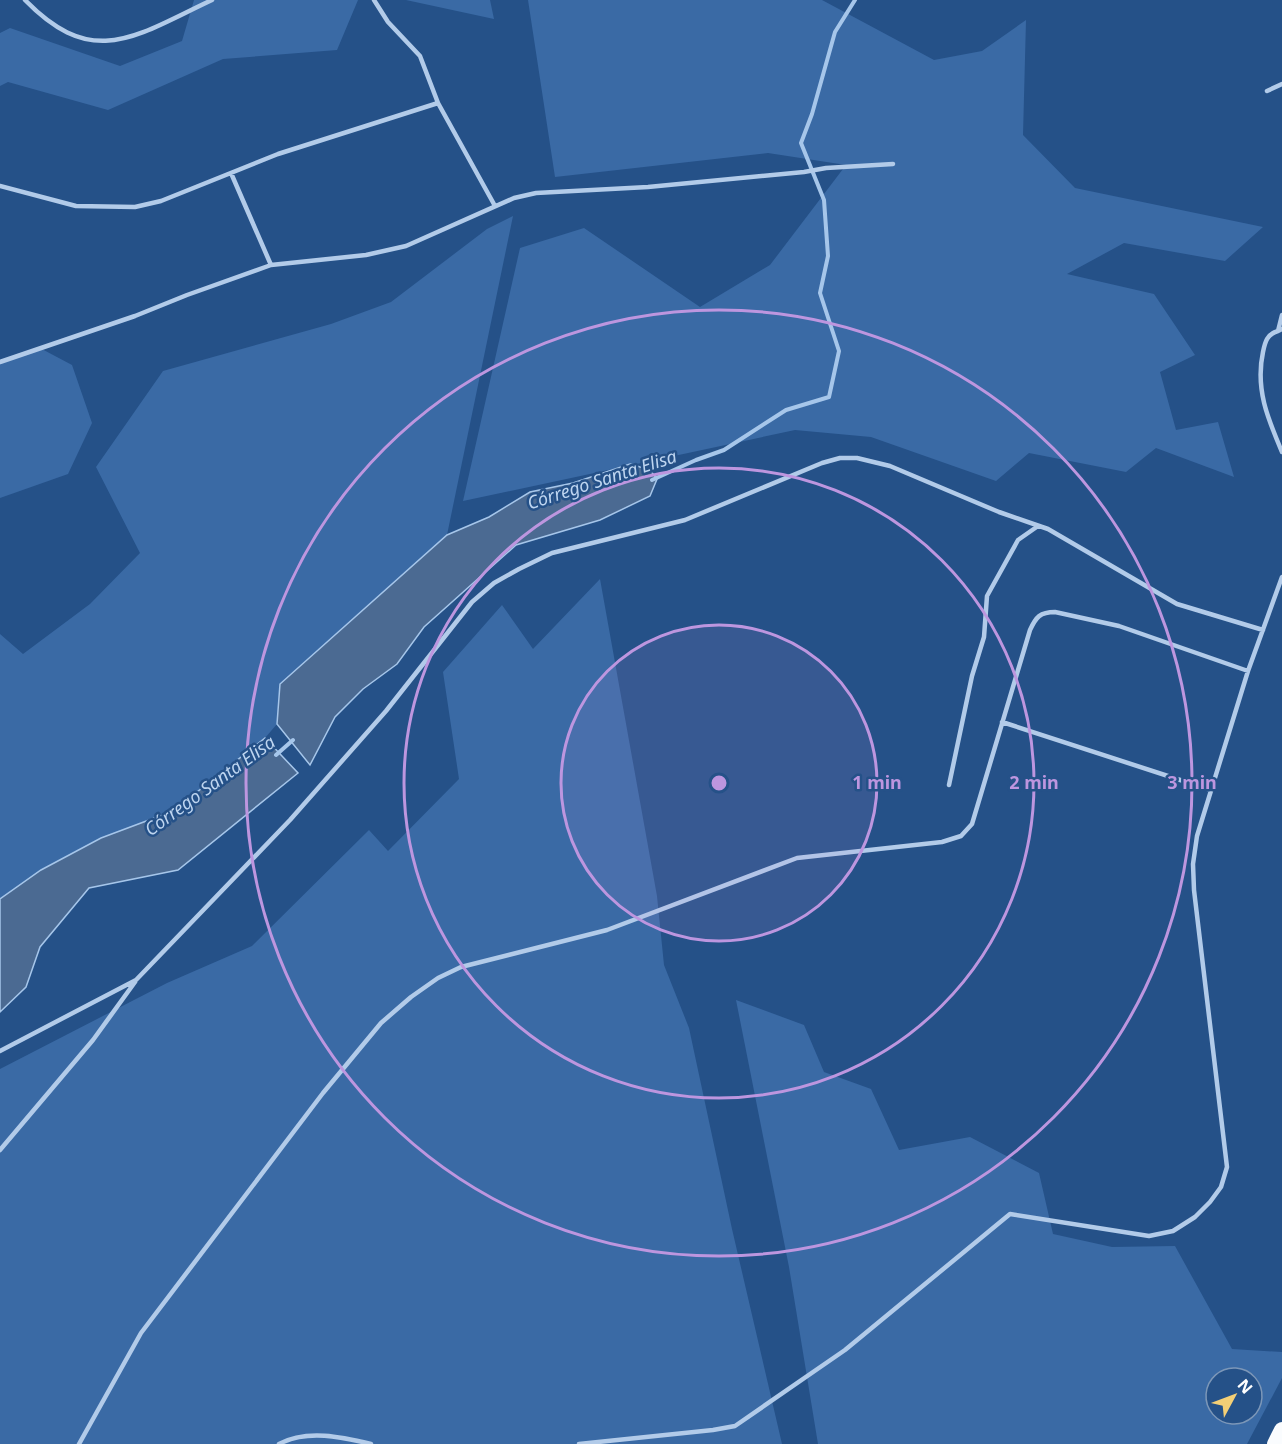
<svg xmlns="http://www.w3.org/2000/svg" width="1282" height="1444" viewBox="0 0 1282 1444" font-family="'Noto Sans',sans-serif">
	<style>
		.green { fill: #3a6aa5; fill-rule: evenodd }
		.water { fill: #4b6a92; stroke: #a6c6ea; stroke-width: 1.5 }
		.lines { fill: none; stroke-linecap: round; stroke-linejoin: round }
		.stream { stroke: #a6c6ea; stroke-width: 4 }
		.service { stroke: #b2cbe9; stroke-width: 4.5 }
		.trunk { stroke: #fafcfe; stroke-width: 16 }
		.ring { fill: none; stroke: #bd96df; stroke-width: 3 }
		.labels { text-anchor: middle; stroke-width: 5; stroke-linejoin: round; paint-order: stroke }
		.water-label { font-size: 18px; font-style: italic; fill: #bed5f0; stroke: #255188 }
		.centre { fill: #bd96df; stroke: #255188; stroke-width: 3 }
		.ring-label { font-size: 18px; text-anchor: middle; font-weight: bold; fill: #bd96df; stroke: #255188; stroke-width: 5; stroke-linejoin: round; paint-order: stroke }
	</style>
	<rect width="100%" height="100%" fill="#255188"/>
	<path class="green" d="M194 0H358L337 50 223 59 108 110 8 82 0 86V33L10 28 120 66 182 41Z
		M406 0H490L494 19Z
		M528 0H822L934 60 982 51 1026 20 1023 135 1075 188 1263 227 1225 261 1124 243 1067 274 1154 294 1195 355 1160 372 1176 430 1218 422 1234 477 1156 448 1126 472 1029 453 996 481 871 437 795 430 463 501 520 248 584 228 700 307 770 265 846 165 768 153 555 177Z
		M513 216 447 535 280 684 277 724 265 738 173 811 101 838 41 870 0 899V634L23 654 90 604 140 553 96 467 163 371 331 324 391 302 487 229Z
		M38 347 72 365 92 423 68 474 0 498V361Z
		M600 579 657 896 664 965 689 1028 732 1229 782 1444H0V1069L167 983 252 946 369 830 388 851 459 779 443 672 502 605 533 649Z
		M736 1000 804 1025 824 1072 871 1089 899 1150 970 1137 1039 1173 1053 1234 1112 1247 1175 1246 1232 1349 1282 1352V1378L1247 1444H818L789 1267ZM1216 1378H1252V1414H1216Z"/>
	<path class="water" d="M630 464 650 470 657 479 650 496 600 520 516 545 424 627 397 664 363 689 335 717 310 765 277 724 280 684 447 535 489 517 530 492 573 483Z
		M265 738 298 773 178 870 89 888 40 947 26 987 0 1012V899L41 870 101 838 173 811Z"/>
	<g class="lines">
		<path class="stream" d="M652 480 696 460 724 450 786 410 829 397 839 351 820 293 828 256 824 200 801 143 812 114 835 32 855 0
			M276 755 293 740"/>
		<path class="service" d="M25 0C94 71 137 35 212 0
			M374 0 388 22 420 56 438 103 495 206
			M1267 91 1282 84
			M231 173 271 265
			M0 186 76 206 135 207 161 201 278 154 438 103
			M1282 315 1278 331 1282 329
			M1278 331C1267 334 1265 342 1263 352 1255 389 1268 419 1282 452
			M0 362 135 316 187 295 271 265 366 255 406 246 514 198 536 193 648 187 804 172 826 168 893 164
			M1002 722 1211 790
			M949 785 972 676 984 637 987 596 1018 540 1038 526
			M0 1051 136 980 290 820 386 711 472 602 494 583 519 569 552 553 685 520 822 463 840 458H857L890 466 999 512 1048 529 1177 604 1263 630
			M0 1150 93 1040 135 982
			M79 1444 141 1333 323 1093 381 1023 411 997 438 978 461 967 607 930 797 858 942 842 961 836 972 824 1030 630C1036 617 1040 612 1055 612L1119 626 1248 671
			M279 1444C307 1429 342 1437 371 1444
			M579 1444 713 1430 735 1426 845 1350 1010 1214 1149 1236 1173 1231 1195 1217 1210 1202 1221 1187 1227 1167 1194 890 1193 864 1197 836 1248 671 1282 577"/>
		<path class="trunk" d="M1275 1444 1282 1430"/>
	</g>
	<circle cx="719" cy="783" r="158" fill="#bd96df" fill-opacity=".12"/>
	<g class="ring">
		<circle cx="719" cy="783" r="158"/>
		<circle cx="719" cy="783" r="315"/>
		<circle cx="719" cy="783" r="473"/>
	</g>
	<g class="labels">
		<g class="water-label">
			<text transform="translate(602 480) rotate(-18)" y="6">Córrego Santa Elisa</text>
			<text transform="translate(210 786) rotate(-36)" y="6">Córrego Santa Elisa</text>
		</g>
	</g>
	<circle cx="719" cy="783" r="9" class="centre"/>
	<g class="ring-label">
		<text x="877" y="789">1 min</text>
		<text x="1034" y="789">2 min</text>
		<text x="1192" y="789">3 min</text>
	</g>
	<g transform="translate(1234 1396) rotate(49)"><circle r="28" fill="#255188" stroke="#7c97b8" stroke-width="1.5"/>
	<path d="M0-4.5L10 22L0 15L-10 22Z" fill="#f3cf76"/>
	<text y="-9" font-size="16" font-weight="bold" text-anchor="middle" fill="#ffffff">N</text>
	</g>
</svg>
